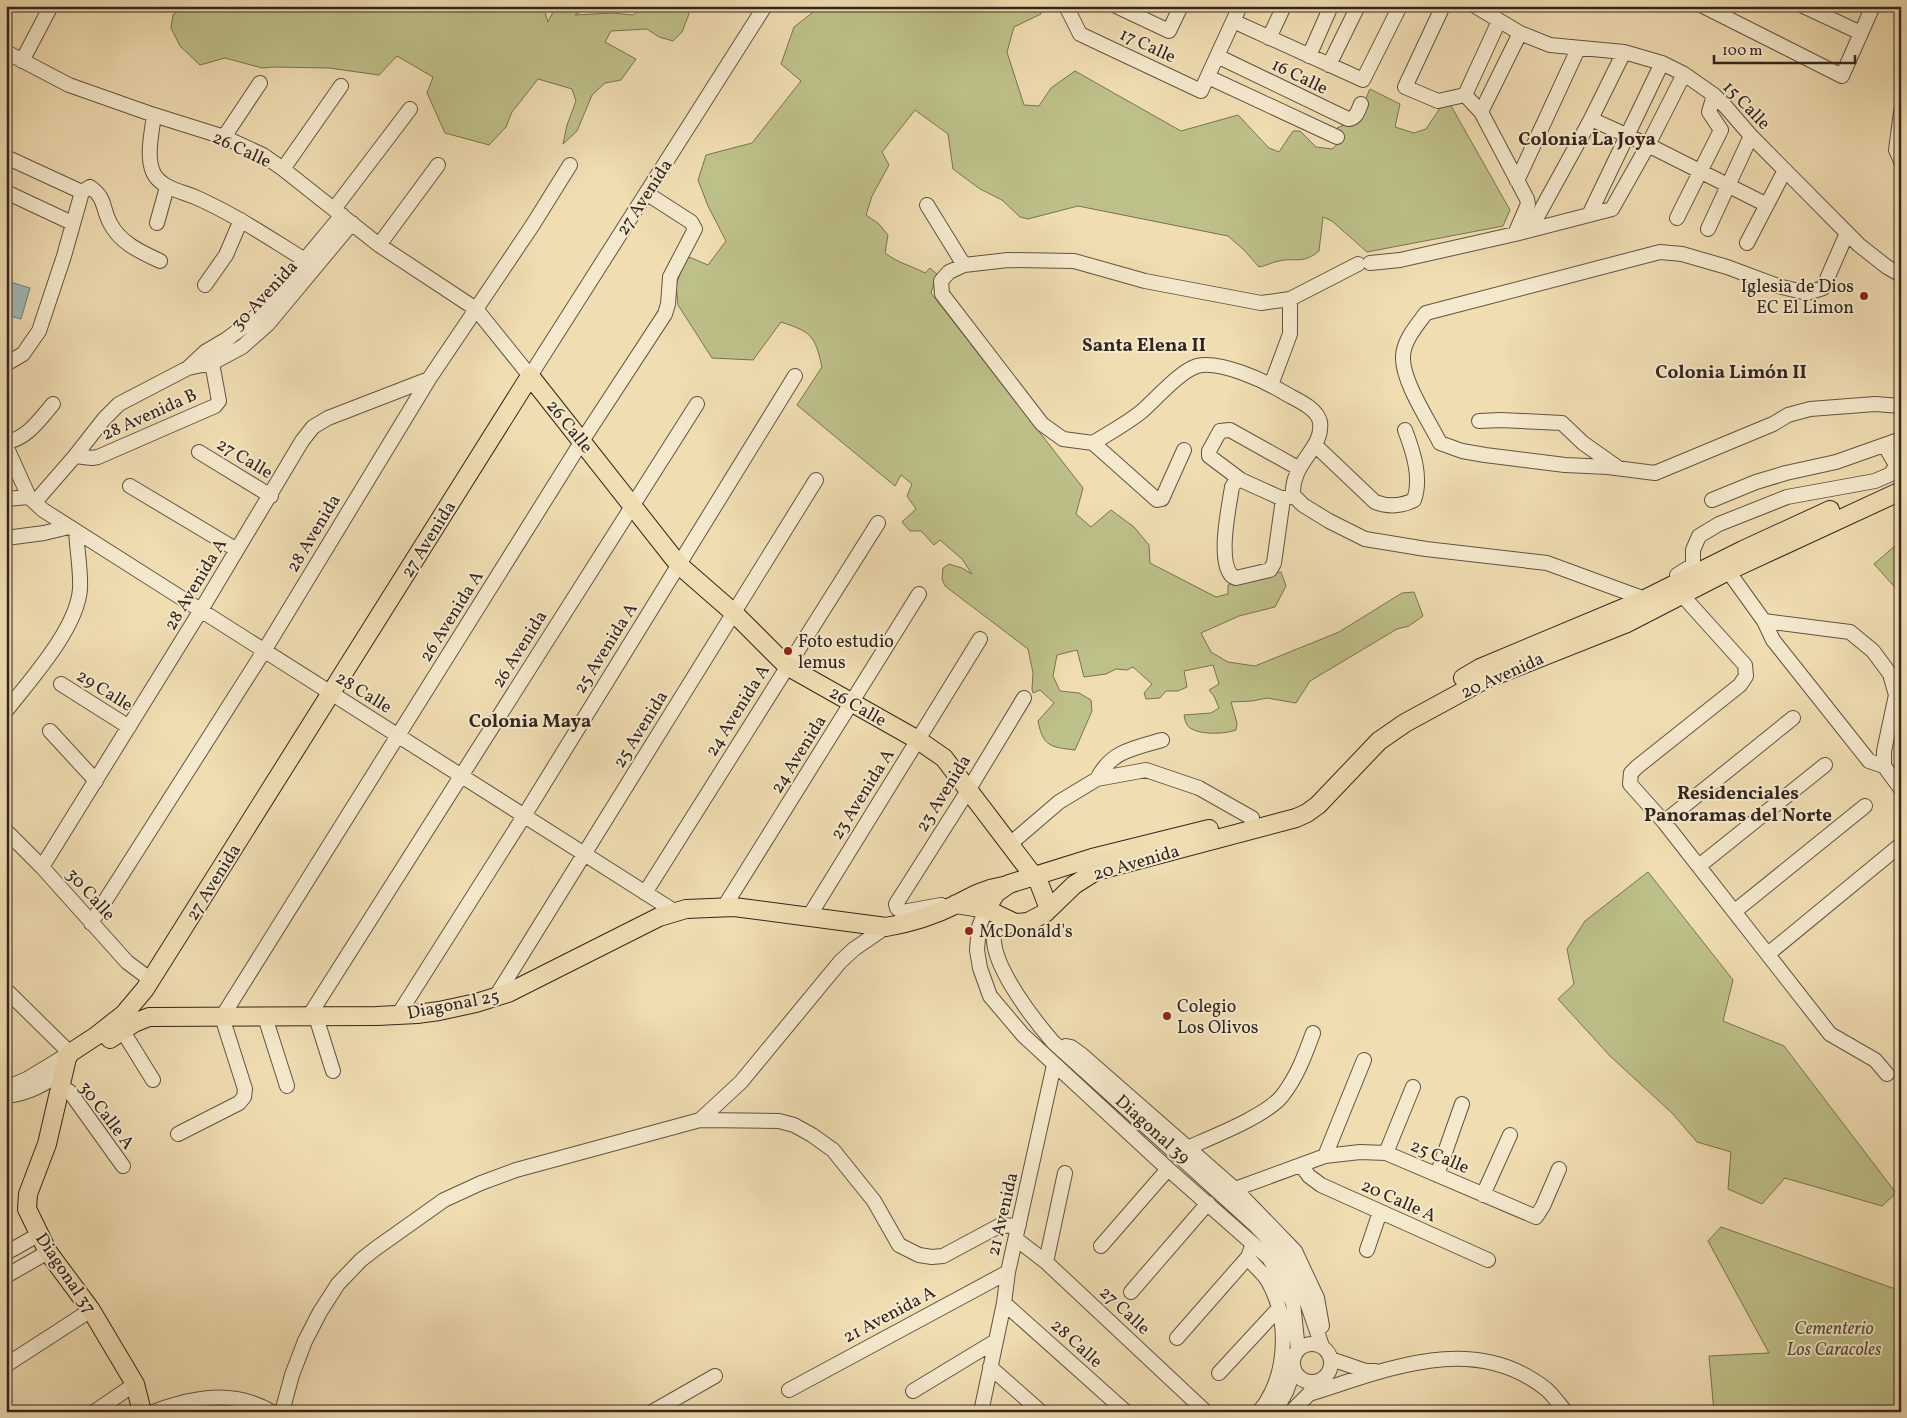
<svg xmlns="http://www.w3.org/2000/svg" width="1907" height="1418" viewBox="0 0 1907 1418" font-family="Vollkorn,serif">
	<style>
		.green { fill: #bec089; stroke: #787254 }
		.water { fill: #9fb9b7; stroke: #737e7a }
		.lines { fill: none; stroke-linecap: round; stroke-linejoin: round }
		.minor-casing { stroke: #625343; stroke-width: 16 }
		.major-casing { stroke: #32251e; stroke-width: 20 }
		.minor { stroke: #f5e9cd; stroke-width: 14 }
		.major { stroke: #f0ddb2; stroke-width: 18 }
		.poi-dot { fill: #8f2418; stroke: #f5e9cd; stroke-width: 2 }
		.labels { text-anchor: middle; stroke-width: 4; stroke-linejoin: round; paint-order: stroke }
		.street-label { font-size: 18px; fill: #32251e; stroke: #f5e9cd }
		.poi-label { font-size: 18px; fill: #32251e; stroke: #f5e9cd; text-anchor: start }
		.park-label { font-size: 18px; font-style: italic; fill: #554c39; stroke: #f5e9cd }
		.neighbourhood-label { font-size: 19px; font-weight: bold; fill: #32251e; stroke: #f5e9cd }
	</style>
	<rect width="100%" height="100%" fill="#f0ddb2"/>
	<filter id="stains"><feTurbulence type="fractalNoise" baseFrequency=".004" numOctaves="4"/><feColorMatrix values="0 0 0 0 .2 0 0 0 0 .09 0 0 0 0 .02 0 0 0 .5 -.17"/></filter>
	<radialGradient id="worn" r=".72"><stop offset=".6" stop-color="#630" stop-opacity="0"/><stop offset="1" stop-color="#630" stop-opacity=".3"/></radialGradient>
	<path class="green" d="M184 6H543L548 22 556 6H591L575 15 612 13 633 15 646 6H686L689 14 682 32 673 41 659 37 647 29 611 31 605 42 636 59 621 80 605 83 592 95 577 131 563 144 567 125 576 101 572 89 538 79 512 112 506 127 489 145 445 133 427 93 433 77 397 56 379 75 329 68 275 67 262 68 225 58 200 65 180 46 171 28 173 15Z
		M821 6H1038L1041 14 1014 27 1007 52 1024 105 1039 106 1051 88 1075 71 1181 131 1238 115 1269 148 1279 152 1293 131H1300L1316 147 1332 149 1343 139 1337 128 1344 125H1354L1370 89 1400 104 1395 127 1414 133 1426 129 1440 108 1450 104 1510 210 1503 226 1367 252 1332 221 1323 217 1319 251C1302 265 1296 257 1279 261 1272 262 1266 266 1259 267L1244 250 1228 236 1078 206 1028 219 1020 217 1002 200 980 189 953 169 948 134 915 110 882 152 889 165 872 196 866 215 879 224 888 235 885 253C898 263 910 265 925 273L930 268 937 274 931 293 1083 488 1076 514 1091 527 1111 510 1134 527 1149 545 1150 563 1216 597 1228 594V585L1252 576 1281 572 1286 586 1275 607 1239 616 1201 633 1211 652 1228 662 1255 666 1339 632 1402 593 1414 592 1423 616 1409 626 1397 629 1310 681 1296 703 1267 698 1252 701 1231 702 1237 723 1236 730C1225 734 1202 735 1192 729 1186 727 1185 720 1184 715L1211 713 1219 708 1214 696 1209 690 1219 684 1213 665 1184 671 1187 687 1178 691H1166L1160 698 1146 699 1144 693 1152 684 1133 667 1127 670 1116 669 1106 674 1084 677 1077 650 1057 655 1053 676 1060 691 1079 693 1091 700 1092 711 1075 750C1051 747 1043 747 1038 721L1054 703 1040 690 1033 693 1032 689 1033 673 1028 649 945 586 942 579 943 568 949 564 962 568 972 574 962 559 940 540 934 545 921 531H910L902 522 916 509 907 496 912 484 901 475 895 486 797 405 822 367C815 335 811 332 781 322L753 360 712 358 678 305 676 285 682 268 689 257 708 265 726 241 708 206 698 180 706 155 752 143 801 81 781 64 794 27Z
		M1901 544V594L1874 564 1896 545Z
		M1648 872 1733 980 1723 1021 1784 1046 1896 1193 1882 1206 1785 1178 1762 1204 1728 1189 1731 1152 1697 1142 1672 1113 1610 1056 1558 999 1574 984 1567 949 1585 921Z
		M1721 1227 1901 1291V1412H1714L1709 1356 1769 1353 1708 1241Z"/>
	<path class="water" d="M7 281 30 288 21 319 6 315Z"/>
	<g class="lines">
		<defs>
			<path id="minor" d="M1066 6 1080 34 1201 91 1240 6
				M1116 6 1169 31 1181 6
				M1443 6 1405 87 1438 101 1465 95 1481 112 1527 199 1528 204 1515 234
				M1475 6 1520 33 1550 45 1624 52 1662 63 1684 74 1714 95 1726 107 1751 136 1859 245 1887 267 1901 275
				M1703 6 1842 76 1873 6
				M1803 6 1861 33
				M1233 21 1363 80 1400 6
				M1269 38 1284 6
				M6 52 69 85 154 115 224 137 263 155 283 169 379 245 476 309 530 376 765 6
				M1217 56 1348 119C1356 119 1358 111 1361 104
				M1309 56 1331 6
				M22 61 51 6
				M1329 65 1358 6
				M1208 77 1337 137
				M1465 95 1499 21
				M1481 112 1520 33
				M1901 112 1896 150 1901 161
				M154 115C152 132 146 156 153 172 160 188 181 191 195 197 234 214 269 238 305 260
				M1591 119 1648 145 1767 205
				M224 137 260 83
				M6 157 82 192
				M283 169 341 86
				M1517 181 1578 49
				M6 192 72 223
				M927 205 964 265
				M334 209 410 109
				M1589 215 1662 63
				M1677 218 1721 130 1709 112 1714 95
				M157 223 167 187
				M1708 229 1751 136
				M1530 230 1591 119 1624 52
				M1847 233 1823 288 1807 293 1778 286 1727 267 1682 254 1660 252 1426 313C1417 325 1403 341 1403 357 1402 381 1429 421 1440 443L1462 451 1485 455 1565 465 1608 467 1655 473 1773 424 1788 415 1810 409 1875 404 1901 406
				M1747 243 1785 170
				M379 245 438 165
				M1370 263 1400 260 1515 234 1612 209 1648 145 1684 74
				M205 285 226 255 241 220
				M6 364 23 354 39 331 64 256 82 192 90 187C106 198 102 208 110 223 120 243 141 252 160 261
				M188 368 205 352 227 339 250 322 268 304 342 215
				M1271 385 1290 334V299
				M1479 421 1501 420 1562 423 1583 443 1617 467
				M6 442C27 439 40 419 53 404
				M1093 443C1109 433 1126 424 1141 412 1155 400 1180 371 1197 366 1219 360 1263 380 1283 392 1294 399 1317 407 1320 422 1324 449 1291 462 1293 495L1303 505 1329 521 1365 539 1426 549 1547 563 1645 599
				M1315 445 1375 502C1388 507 1402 506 1414 500 1422 478 1413 451 1405 430
				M6 446 29 497 43 510 674 911
				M1184 450 1162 499 1157 500 1093 443 1063 439 1042 424 942 294 941 281 949 272 964 265 1008 260 1074 261 1145 281 1261 303 1290 299 1358 264
				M199 452 271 496
				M75 456 92 458 98 457 215 406 219 401 212 363
				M1241 480 1236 481 1232 487C1229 507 1217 561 1232 576L1236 578 1270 570 1274 563 1283 499
				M130 486 237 550
				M1290 496 1283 499 1241 480 1209 456V451L1220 431 1230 430 1298 468
				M6 499 29 497
				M1712 500 1756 482 1786 473 1836 462 1901 439
				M35 502 75 456 104 419 119 404 188 368 212 363 242 347 268 324 352 223
				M6 538 44 533 69 527
				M1728 571 1764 621 1773 640 1869 761 1884 766 1901 789
				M1677 575 1693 565V550L1699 536 1719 524 1787 497 1875 481 1891 474 1896 465 1885 446
				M1682 595 1745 665 1746 676 1740 685 1637 767 1631 773 1630 784 1664 822 1830 1034 1875 1060 1887 1074
				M1764 621 1850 632 1873 651 1890 674 1896 695 1884 751V766
				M61 684 129 727
				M6 711C30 680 77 629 80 589 81 571 77 550 76 531
				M50 731 96 781
				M1097 779C1111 751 1134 748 1162 740
				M1664 822 1793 718
				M6 831 42 867 127 962 151 980
				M1010 844 1059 802 1097 779 1146 770 1199 788 1252 818
				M1699 866 1825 765
				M42 867 201 610 302 441 313 427 328 418 429 379
				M645 893 878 523
				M941 905 902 912 897 908 896 904 969 789 1024 698
				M724 907 919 594
				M1735 911 1865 806
				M808 918 980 639
				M91 923 264 651 429 379 532 226 570 165
				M979 927 986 909
				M998 931 1015 923
				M978 938 977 950 980 968 990 996 1023 1035 1168 1169 1269 1258 1282 1279 1293 1303 1298 1350
				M994 941C996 971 1034 1020 1053 1042L1254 1224 1279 1250 1292 1272 1304 1294 1322 1346
				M1768 954 1898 847
				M6 990 70 1053 27 1079 6 1088
				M495 998 816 480
				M398 1015 524 816 795 376
				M309 1016 697 404
				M265 1017 287 1086
				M316 1017 333 1071
				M122 1030 153 1080
				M1066 1046 1071 1047 1082 1055 1235 1189 1295 1251 1317 1298 1322 1326
				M61 1086 70 1092 123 1166
				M6 1096C29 1094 46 1083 64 1071
				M700 1120 741 1082 840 962 854 949 886 927
				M178 1134 239 1103 244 1097 245 1089 222 1017 582 441 665 314 668 304 670 277 695 229 691 222 646 193
				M1187 1148C1212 1137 1266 1116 1282 1096 1297 1077 1305 1055 1313 1033
				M1386 1153 1413 1087
				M1325 1156 1364 1060
				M1301 1165 1309 1176 1321 1185 1488 1260
				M1437 1175 1462 1104
				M1235 1189 1325 1156 1360 1152 1386 1153 1536 1217 1543 1206 1559 1169
				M1483 1195 1510 1135
				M1016 1239 1046 1262 1206 1412
				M1101 1246 1168 1169
				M1367 1250 1380 1212
				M6 1253 38 1235
				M1248 1257C1253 1266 1263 1272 1268 1281 1290 1320 1288 1377 1259 1412
				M1046 1262 1065 1173
				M6 1276 48 1252
				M1131 1292 1208 1203
				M1004 1303 1126 1412
				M1177 1338 1248 1257 1251 1249
				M1293 1363a19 19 0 1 1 38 0a19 19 0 1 1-38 0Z
				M1331 1359 1366 1371H1375
				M6 1365 91 1310
				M990 1367 1041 1412
				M1219 1373 1279 1308
				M789 1390 1008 1272
				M913 1391 994 1342
				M1309 1394C1387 1370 1473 1331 1546 1389 1553 1395 1559 1404 1566 1412
				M94 1412 135 1384
				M153 1412C193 1397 233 1389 272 1412
				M282 1412 292 1375 305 1341 320 1312 338 1284 361 1260 375 1249 444 1200 481 1183 516 1170 700 1120 779 1121 794 1125 812 1135 833 1150 874 1201 899 1245 919 1255 932 1257 943 1256 999 1226 1019 1225
				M652 1412 715 1376
				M981 1412 1004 1303 1008 1272 1054 1065
				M1275 1412 1286 1392 1294 1370
				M1291 1412 1309 1394 1314 1386"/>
			<path id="major" d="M1463 678 1480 668 1645 599 1743 550 1830 510
				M956 904 986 909 1015 923 1028 922 1045 913 1074 885 1096 871 1296 818 1307 813 1318 805 1379 741 1405 723 1484 680 1625 624 1728 571 1901 491
				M986 909 996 893 1009 884 1092 858 1209 829
				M110 1039 134 1023 149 1017 377 1016 417 1014 439 1011 476 1003 508 993 659 917 686 909 734 907 886 927C910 923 935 915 957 904 974 895 985 889 1004 886
				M142 1412 135 1384 91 1310 48 1252 27 1209 28 1194 47 1144 67 1058 70 1053 96 1036 124 1014 145 989 530 376 679 565 734 613 787 666 918 740 944 758 1039 883 1049 909"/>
		</defs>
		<use href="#minor" class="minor-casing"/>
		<use href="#major" class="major-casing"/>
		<use href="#minor" class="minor"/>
		<use href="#major" class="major"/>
	</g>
	<g class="poi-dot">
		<circle cx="1864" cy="296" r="5"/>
		<circle cx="788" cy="651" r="5"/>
		<circle cx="969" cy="931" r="5"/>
		<circle cx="1167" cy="1016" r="5"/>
	</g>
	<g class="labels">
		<g class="street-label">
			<text transform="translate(1148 45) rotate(25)" y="6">17 Calle</text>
			<text transform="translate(1300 76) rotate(26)" y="6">16 Calle</text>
			<text transform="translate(1747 105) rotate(46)" y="6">15 Calle</text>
			<text transform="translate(242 149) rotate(25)" y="6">26 Calle</text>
			<text transform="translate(644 197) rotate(-57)" y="6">27 Avenida</text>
			<text transform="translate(264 295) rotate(-47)" y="6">30 Avenida</text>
			<text transform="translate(149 414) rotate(-24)" y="6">28 Avenida B</text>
			<text transform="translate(570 426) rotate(51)" y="6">26 Calle</text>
			<text transform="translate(245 458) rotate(31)" y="6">27 Calle</text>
			<text transform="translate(313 533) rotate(-59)" y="6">28 Avenida</text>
			<text transform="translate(428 539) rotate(-58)" y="6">27 Avenida</text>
			<text transform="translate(195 584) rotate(-59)" y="6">28 Avenida A</text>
			<text transform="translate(451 616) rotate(-58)" y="6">26 Avenida A</text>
			<text transform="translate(605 648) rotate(-58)" y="6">25 Avenida A</text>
			<text transform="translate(519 649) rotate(-58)" y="6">26 Avenida</text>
			<text transform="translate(1502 675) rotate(-24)" y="6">20 Avenida</text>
			<text transform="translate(105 690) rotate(32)" y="6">29 Calle</text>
			<text transform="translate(364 692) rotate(32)" y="6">28 Calle</text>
			<text transform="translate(858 706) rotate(30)" y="6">26 Calle</text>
			<text transform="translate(737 710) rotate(-58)" y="6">24 Avenida A</text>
			<text transform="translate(640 729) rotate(-58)" y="6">25 Avenida</text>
			<text transform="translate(798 754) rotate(-58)" y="6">24 Avenida</text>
			<text transform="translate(943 793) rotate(-58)" y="6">23 Avenida</text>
			<text transform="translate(862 794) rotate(-58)" y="6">23 Avenida A</text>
			<text transform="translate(1136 862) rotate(-16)" y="6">20 Avenida</text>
			<text transform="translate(213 882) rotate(-58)" y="6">27 Avenida</text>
			<text transform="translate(91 894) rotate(48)" y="6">30 Calle</text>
			<text transform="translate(453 1004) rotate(-11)" y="6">Diagonal 25</text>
			<text transform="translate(107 1115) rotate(53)" y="6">30 Calle A</text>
			<text transform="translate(1153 1129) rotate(42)" y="6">Diagonal 39</text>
			<text transform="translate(1440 1156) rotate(23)" y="6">25 Calle</text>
			<text transform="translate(1399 1200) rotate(24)" y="6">20 Calle A</text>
			<text transform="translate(1002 1214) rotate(-77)" y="6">21 Avenida</text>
			<text transform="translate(66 1273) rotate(56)" y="6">Diagonal 37</text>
			<text transform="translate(1125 1310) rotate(43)" y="6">27 Calle</text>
			<text transform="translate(889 1314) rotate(-28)" y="6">21 Avenida A</text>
			<text transform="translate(1077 1343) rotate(42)" y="6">28 Calle</text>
		</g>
		<g class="poi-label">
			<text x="1854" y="292" text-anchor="end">Iglesia de Dios<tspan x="1854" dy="21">EC El Limon</tspan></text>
			<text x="798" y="647">Foto estudio<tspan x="798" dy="21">lemus</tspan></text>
			<text x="979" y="937">McDonald's</text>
			<text x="1177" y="1012">Colegio<tspan x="1177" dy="21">Los Olivos</tspan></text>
		</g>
		<g class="park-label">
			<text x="1834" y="1334">Cementerio<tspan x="1834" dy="21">Los Caracoles</tspan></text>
		</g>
		<g class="neighbourhood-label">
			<text x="1587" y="145">Colonia La Joya</text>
			<text x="1144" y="351">Santa Elena II</text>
			<text x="1731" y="378">Colonia Limón II</text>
			<text x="530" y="727">Colonia Maya</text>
			<text x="1738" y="799">Residenciales<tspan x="1738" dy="22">Panoramas del Norte</tspan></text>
		</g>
	</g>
	<rect width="1907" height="1418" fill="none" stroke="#f0ddb2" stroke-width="25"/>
	<rect x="8" y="8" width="1892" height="1403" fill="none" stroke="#32251e" stroke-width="2.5"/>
	<rect x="12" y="12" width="1882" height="1393" fill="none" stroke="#32251e"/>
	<path d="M1714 55v8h141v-8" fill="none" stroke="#32251e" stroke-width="2.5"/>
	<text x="1722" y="55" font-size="15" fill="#32251e" stroke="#f5e9cd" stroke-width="4" paint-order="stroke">100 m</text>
	<rect width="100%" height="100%" filter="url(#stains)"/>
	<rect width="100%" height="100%" fill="url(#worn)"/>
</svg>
